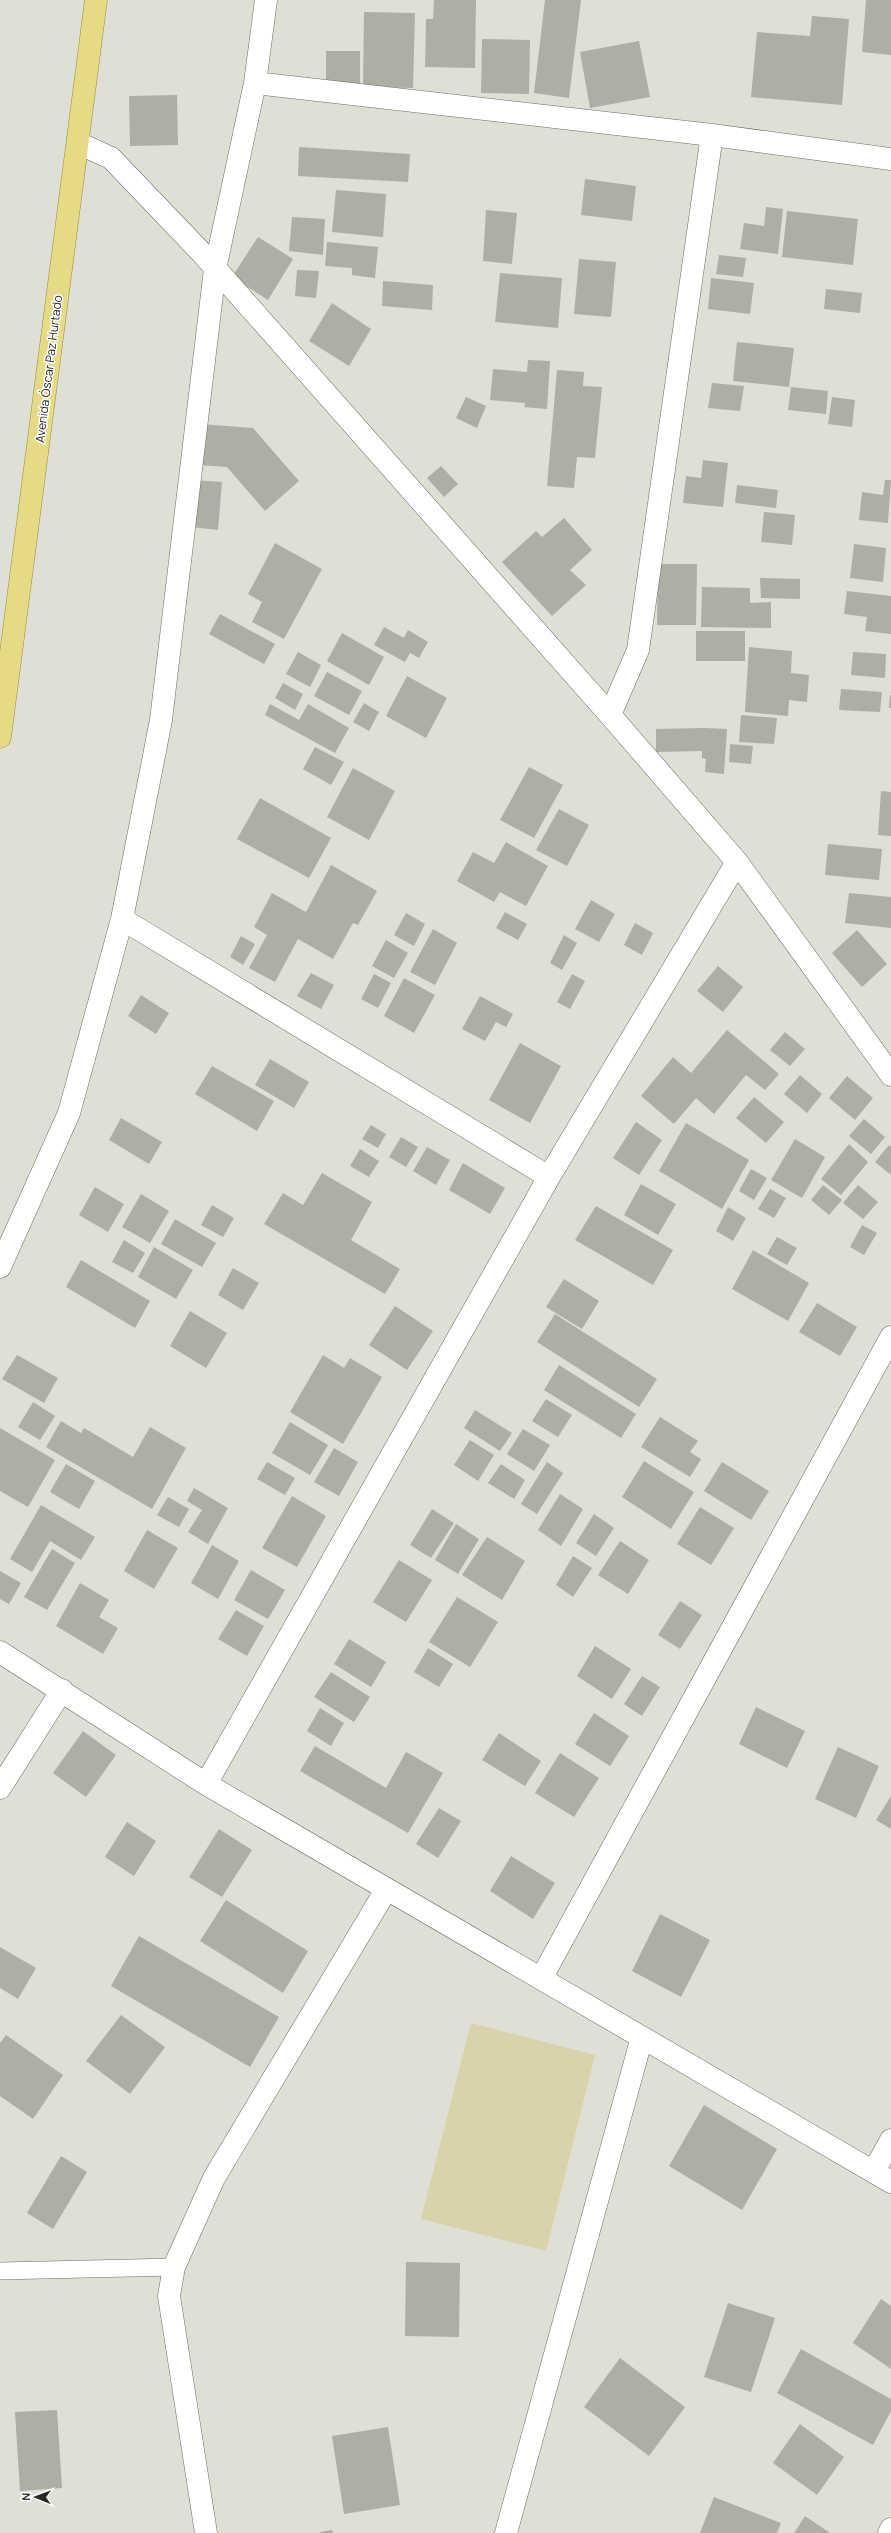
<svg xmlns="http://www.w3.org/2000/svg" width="891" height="2533" viewBox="0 0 891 2533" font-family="Manrope,sans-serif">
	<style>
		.green { fill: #d8d3ab }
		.building { fill: #aeaea5 }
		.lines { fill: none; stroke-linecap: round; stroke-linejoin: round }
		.lane-casing { stroke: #6b6a62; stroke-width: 18 }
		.street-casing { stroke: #6b6a62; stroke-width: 23 }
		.primary-casing { stroke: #978c2f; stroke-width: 23 }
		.lane { stroke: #fff; stroke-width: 17 }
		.street { stroke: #fff; stroke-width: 22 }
		.primary { stroke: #e5db86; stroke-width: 22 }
		.labels { text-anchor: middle; stroke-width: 3; stroke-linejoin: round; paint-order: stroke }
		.street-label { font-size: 12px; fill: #272723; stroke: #fff }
	</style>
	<rect width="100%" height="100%" fill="#e0dfd6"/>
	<path class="green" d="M471 2023 595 2055 546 2251 421 2219Z"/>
	<path class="building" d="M434 0H476L475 68 425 67 426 19H433Z
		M545 0H581L569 98 534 93Z
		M866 0H891V55L862 52Z
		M364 12 415 13 413 88 363 87Z
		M812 16 849 19 842 105 751 97 757 32 810 36Z
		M482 39 530 40 529 94 481 93Z
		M639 41 650 97 590 108 580 52Z
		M326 51H360V84L326 83Z
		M177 95 178 145 130 146 129 96Z
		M299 147 410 154 408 182 298 176Z
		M585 179 636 186 632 221 581 215Z
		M336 190 386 194 383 237 332 232Z
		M766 207 783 209 778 254 740 249 744 223 764 226Z
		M486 210 517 213 512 264 483 261Z
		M787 211 858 219 853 265 782 257Z
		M292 217 325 219 323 255 289 251Z
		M258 237 293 259 268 300 232 277Z
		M327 242 378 247 375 278 352 275V268L325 266Z
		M719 255 746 258 743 277 716 274Z
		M579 259 616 262 611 317 574 314Z
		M297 270 319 271 316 298 295 296Z
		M500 273 562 278 558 328 495 322Z
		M711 278 754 283 750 314 708 309Z
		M383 281 433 285 432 310 382 306Z
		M826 289 862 293 860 313 824 309Z
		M332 303 371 329 349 366 309 341Z
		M737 342 794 348 789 387 733 381Z
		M528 360 550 361 547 409 524 407 525 403 490 400 493 369 527 372Z
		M557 370 584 372 583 386 602 387 595 458 577 457 574 488 547 486Z
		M712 383 744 386 740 411 708 408Z
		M791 387 828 391 826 414 788 410Z
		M466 397 486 406 477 428 456 418Z
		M832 397 855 400 852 427 828 424Z
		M201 424 253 428 299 481 265 511 227 467 198 465Z
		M703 460 728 463 723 507 683 503 686 476 701 478Z
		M441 466 458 484 444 497 427 478Z
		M193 480 222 482 218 530 191 527Z
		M885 480H891L888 523 859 520 862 492 883 495Z
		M737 485 778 490 776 508 735 503Z
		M764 512 795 515 792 545 761 542Z
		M564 518 592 550 570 570 586 585 552 616 502 562 536 531 542 537Z
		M275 543 322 569 284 639 252 622 262 602 248 594Z
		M854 544 886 548 883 582 850 578Z
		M658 564H697L696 625H657Z
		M760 578 800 579V599L761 598Z
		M702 587 750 588V603L771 602V628L701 627Z
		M847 591 891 596V634L865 631 867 617 844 614Z
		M220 614 275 644 264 664 209 634Z
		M384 627 404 638 408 630 428 642 419 658 410 653 405 662 374 645Z
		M696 631H745V661H696Z
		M342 633 384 657 369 685 327 661Z
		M749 647 792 651 791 673 809 675 807 702 789 700 788 716 745 712Z
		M298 652 321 665 310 687 286 674Z
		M853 652 886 654 885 678 851 675Z
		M327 672 362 691 349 715 314 696Z
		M407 676 447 698 426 738 386 716Z
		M283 683 303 694 295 710 275 698Z
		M841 689 882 692 880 712 839 710Z
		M890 695H891V708H889Z
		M364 703 379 712 369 731 353 722Z
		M270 704 299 720 308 704 349 728 335 753 265 715Z
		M741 715 777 718 774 744 739 742Z
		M704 728 727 729 724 774 705 772 706 759 702 758V751L656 752V729Z
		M730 744 753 746 751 764 729 762Z
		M315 747 344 762 331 785 303 769Z
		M529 767 563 785 534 838 500 820Z
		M353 768 395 791 369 840 327 817Z
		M881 791 891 792V836L878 835Z
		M260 798 331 838 309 878 237 839Z
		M559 809 589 825 567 866 536 850Z
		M506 842 548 866 526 906 500 892 494 902 457 881 473 852 494 863Z
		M828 844 882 849 879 880 825 875Z
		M331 865 377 891 358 925 353 923 333 959 298 939 275 982 249 968 267 935 254 927 272 893 306 912Z
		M849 893 891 897V928L845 923Z
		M591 900 615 914 599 942 575 929Z
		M505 912 527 924 518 940 496 928Z
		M406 913 425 924 414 946 394 935Z
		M635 923 653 933 642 955 624 945Z
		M433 929 457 943 435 985 410 972Z
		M857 930 887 964 862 987 832 953Z
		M564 935 577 943 562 970 550 963Z
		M241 936 255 944 243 965 230 957Z
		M386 940 408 953 394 978 372 966Z
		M718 966 743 987 723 1012 697 991Z
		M311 973 334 985 321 1009 297 996Z
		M374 974 391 983 378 1008 361 999Z
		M572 974 585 981 570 1009 557 1002Z
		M404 978 435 995 414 1033 384 1016Z
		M141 995 169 1013 156 1034 128 1016Z
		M480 996 513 1014 506 1027 496 1022 485 1041 462 1029Z
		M727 1030 779 1074 765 1090 746 1075 714 1114 696 1098 674 1124 641 1096 673 1057 691 1073Z
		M785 1032 805 1049 790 1066 770 1050Z
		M520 1043 561 1066 530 1123 489 1100Z
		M270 1059 309 1082 294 1108 255 1085Z
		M212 1066 274 1101 257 1131 195 1094Z
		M800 1075 822 1094 807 1113 784 1094Z
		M847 1076 873 1098 855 1120 829 1098Z
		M754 1097 784 1122 766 1143 736 1118Z
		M121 1118 162 1142 149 1164 109 1140Z
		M864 1119 885 1137 871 1154 849 1136Z
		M636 1122 662 1140 639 1175 613 1158Z
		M686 1123 749 1160 722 1209 659 1171Z
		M371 1125 386 1134 378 1148 362 1139Z
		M401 1137 418 1147 406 1167 389 1157Z
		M795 1139 825 1157 802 1198 771 1180Z
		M849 1144 868 1162 841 1195 821 1179Z
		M889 1145 891 1147V1175L875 1162Z
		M427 1147 450 1160 436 1185 413 1171Z
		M360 1149 379 1161 369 1177 350 1166Z
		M463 1163 505 1188 490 1214 449 1190Z
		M751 1169 767 1178 754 1200 739 1191Z
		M322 1173 372 1202 351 1240 400 1269 385 1294 264 1224 283 1193 303 1205Z
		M641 1184 676 1204 658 1235 624 1215Z
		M823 1185 842 1200 829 1215 811 1200Z
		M858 1185 878 1202 863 1219 843 1203Z
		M95 1187 124 1204 108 1232 79 1215Z
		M770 1189 786 1198 774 1218 758 1209Z
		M141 1194 169 1211 150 1243 122 1227Z
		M212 1205 234 1218 223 1237 201 1225Z
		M596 1206 673 1250 653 1285 575 1240Z
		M728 1207 746 1218 733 1241 716 1231Z
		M175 1219 216 1243 202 1267 161 1244Z
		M862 1225 877 1233 864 1255 850 1247Z
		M777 1237 797 1248 787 1265 767 1254Z
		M124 1240 145 1253 133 1273 112 1262Z
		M154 1247 193 1270 176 1299 138 1277Z
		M753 1250 809 1283 788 1321 732 1289Z
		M81 1260 150 1301 135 1328 66 1287Z
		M233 1268 259 1283 243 1310 218 1295Z
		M564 1279 599 1301 582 1329 546 1307Z
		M817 1303 857 1327 840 1356 799 1332Z
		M395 1306 433 1331 407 1370 369 1345Z
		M190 1311 227 1333 206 1368 170 1346Z
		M555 1314 657 1379 639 1407 537 1342Z
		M17 1355 58 1378 44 1403 2 1379Z
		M323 1355 344 1368 350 1358 382 1377 343 1444 290 1412Z
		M559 1365 636 1414 621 1438 544 1390Z
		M546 1399 572 1415 558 1437 532 1421Z
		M33 1402 55 1416 40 1440 18 1427Z
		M475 1410 512 1433 500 1451 464 1428Z
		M660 1417 698 1441 690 1452 701 1459 690 1477 641 1447Z
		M61 1421 81 1433 84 1428 133 1457 150 1427 186 1448 152 1509 46 1447Z
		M290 1422 328 1445 310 1475 272 1453Z
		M0 1428 55 1460 28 1507 0 1491Z
		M523 1429 550 1445 534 1471 507 1454Z
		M470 1440 494 1455 478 1481 454 1465Z
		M334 1448 358 1462 339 1496 314 1482Z
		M644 1461 694 1492 671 1529 622 1497Z
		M267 1462 295 1478 285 1495 257 1479Z
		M547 1462 563 1473 537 1514 521 1504Z
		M722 1462 769 1491 751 1520 704 1491Z
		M66 1464 95 1481 79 1509 50 1492Z
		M501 1464 525 1480 514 1499 488 1483Z
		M194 1488 228 1508 208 1544 188 1532 202 1510 187 1501Z
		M560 1494 583 1509 561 1546 538 1530Z
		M292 1496 326 1516 297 1567 262 1548Z
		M168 1497 189 1509 179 1527 157 1515Z
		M41 1505 95 1537 81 1560 50 1541 32 1572 10 1559Z
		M700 1507 734 1528 711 1565 677 1544Z
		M432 1509 454 1523 431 1558 410 1545Z
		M594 1514 614 1528 596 1556 576 1543Z
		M456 1524 479 1539 458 1574 435 1560Z
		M147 1530 178 1548 154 1589 124 1571Z
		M487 1537 525 1561 502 1600 462 1575Z
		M620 1541 649 1560 628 1594 598 1575Z
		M212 1545 239 1561 218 1599 191 1583Z
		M52 1549 75 1563 47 1610 24 1597Z
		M573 1556 592 1568 573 1597 556 1585Z
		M399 1560 432 1580 406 1622 373 1602Z
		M251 1570 285 1590 268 1619 234 1600Z
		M0 1571 21 1583 9 1604 0 1599Z
		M80 1583 109 1600 99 1617 118 1628 103 1654 56 1626Z
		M457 1597 498 1622 470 1667 429 1642Z
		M680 1601 702 1615 680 1649 658 1635Z
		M236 1610 264 1626 247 1656 218 1639Z
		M349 1639 386 1662 371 1687 334 1664Z
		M595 1646 631 1669 612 1699 577 1676Z
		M428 1648 453 1664 439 1687 414 1672Z
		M331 1672 370 1697 354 1722 314 1697Z
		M642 1676 660 1687 642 1716 624 1704Z
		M756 1707 805 1731 787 1768 739 1744Z
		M320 1708 344 1723 331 1746 307 1731Z
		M594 1713 629 1736 610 1766 575 1744Z
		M83 1731 116 1755 86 1797 53 1773Z
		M499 1733 541 1761 525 1786 482 1760Z
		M315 1746 386 1788 406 1752 443 1773 408 1833 300 1771Z
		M838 1747 879 1766 856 1818 815 1799Z
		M560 1753 599 1778 574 1817 535 1793Z
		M891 1796V1829L876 1820Z
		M439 1808 461 1821 438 1858 416 1844Z
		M127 1822 156 1841 134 1876 105 1857Z
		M219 1829 252 1850 222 1897 189 1877Z
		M511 1856 555 1883 533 1919 490 1891Z
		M226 1900 308 1951 283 1993 200 1941Z
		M660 1914 710 1940 681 1997 632 1971Z
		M139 1936 279 2017 250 2067 111 1986Z
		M0 1947 36 1968 18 1999 0 1988Z
		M121 2015 165 2047 130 2094 86 2061Z
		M6 2035 63 2075 33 2119 0 2096V2043Z
		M704 2105 777 2149 742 2210 669 2166Z
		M61 2156 87 2172 53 2229 27 2213Z
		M406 2262 460 2263 459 2337 405 2336Z
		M881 2299 891 2306V2369L853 2343Z
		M728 2303 775 2318 751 2392 704 2377Z
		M801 2349 891 2399V2411L873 2445 777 2393Z
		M620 2358 685 2407 649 2456 584 2407Z
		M57 2410 62 2488 20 2491 15 2412Z
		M800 2424 844 2457 817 2495 773 2463Z
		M388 2427 400 2505 344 2514 332 2436Z
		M714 2497 781 2523 777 2533H700Z
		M805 2516 830 2533H794Z
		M332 2530 333 2533H320V2532Z"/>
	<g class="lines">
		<defs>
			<path id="lane" d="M0 2271 174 2267"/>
			<path id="street" d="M255 83 266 0
				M78 143 111 158 201 252 610 715 737 862 891 1075
				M610 715 638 650 712 135
				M122 919 549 1177
				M0 1267 69 1113 122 919 161 720 215 269 255 83 712 135 891 159
				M0 1652 206 1784 891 2182
				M206 1784 549 1177 737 862
				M0 1788 62 1690
				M542 1977 891 1337
				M874 2171 891 2140
				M206 2533 169 2296 174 2267 214 2178 386 1890
				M506 2533 642 2037
				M889 2533 891 2529"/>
			<path id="primary" d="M0 737 96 0"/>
		</defs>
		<use href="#lane" class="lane-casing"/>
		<use href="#street" class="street-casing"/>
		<use href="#primary" class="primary-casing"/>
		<use href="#lane" class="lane"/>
		<use href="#street" class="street"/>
		<use href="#primary" class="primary"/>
	</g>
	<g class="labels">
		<g class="street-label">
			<text transform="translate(49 369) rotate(-83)" y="4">Avenida Óscar Paz Hurtado</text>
		</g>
	</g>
	<g transform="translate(36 2497) rotate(271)" stroke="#ffffff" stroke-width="3" paint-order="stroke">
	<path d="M0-3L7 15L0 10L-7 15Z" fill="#272723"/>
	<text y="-6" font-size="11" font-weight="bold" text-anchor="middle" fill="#272723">N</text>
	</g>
</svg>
